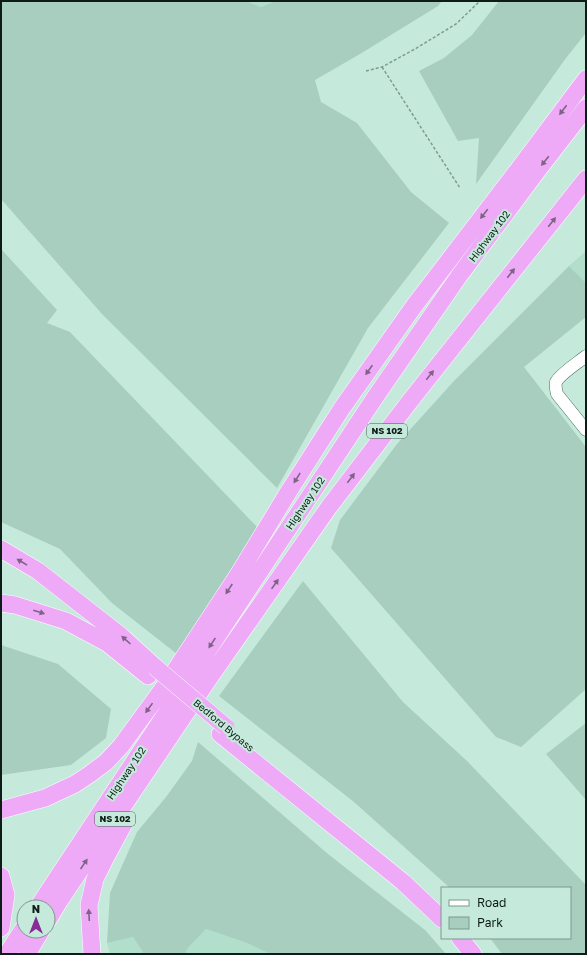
<svg xmlns="http://www.w3.org/2000/svg" width="587" height="955" viewBox="0 0 587 955" font-family="'Golos Text',sans-serif">
	<style>
		.built { fill: #b2decc }
		.green { fill: #a8cebf }
		.lines { fill: none; stroke-linecap: round; stroke-linejoin: round }
		.minor-casing { stroke: #496a5d; stroke-width: 13 }
		.highway-casing { stroke: #fff; stroke-width: 18 }
		.path { stroke: #7f9b90; stroke-width: 1.5; stroke-dasharray: 3 2; stroke-linecap: butt }
		.minor { stroke: #fff; stroke-width: 12 }
		.highway { stroke: #eeaaf7; stroke-width: 17 }
		.highway-bridge-casing { stroke: #fff; stroke-width: 18; stroke-linecap: butt }
		.highway-bridge { stroke: #eeaaf7; stroke-width: 17 }
		.oneway { fill: #7e6387 }
		.labels { text-anchor: middle; stroke-width: 4; stroke-linejoin: round; paint-order: stroke }
		.shield { fill: #c5eadb; stroke: #455a52; stroke-width: 1 }
		.shield-label { font-size: 9px; font-weight: bold; fill: #0e1c17 }
		.street-label { font-size: 10px; fill: #0e1c17; stroke: #c5eadb }
	</style>
	<rect width="100%" height="100%" fill="#c5eadb"/>
	<path class="built" d="M246 1H275L261 7Z
		M586 251V283L569 266Z
		M206 929 247 943 270 954H185L188 948Z
		M133 937 144 954H110L107 943Z"/>
	<path class="green" d="M1 1H246L261 7 275 1H442L438 6 360 54 315 80 321 102 357 123 411 192 449 223 368 328 277 488 102 314 1 199Z
		M499 1H586V33L566 58 476 184 479 138 458 141 419 71 444 58 472 35Z
		M1 249 57 310 47 323 70 332 258 528 177 654 112 603 60 549 1 522Z
		M569 266 586 283V317L524 367 586 447V689L521 747 496 737 331 548 340 520 397 444 454 381Z
		M303 581 403 702 467 761 586 885V954H502L490 938H570V888H450L354 802 219 696Z
		M1 645 58 664 111 709 106 738 71 765 1 775Z
		M586 723V800L546 754Z
		M198 742 328 854 425 930 446 954H270L247 943 206 929 188 948 185 954H144L133 937 107 943 110 893 137 832 166 797 192 761Z"/>
	<g class="lines">
		<defs>
			<path id="minor" d="M586 356C579 362 560 374 556 382 555 386 556 390 557 394L586 430"/>
			<path id="highway" d="M1 549 38 571 121 636 155 667
				M1 603 15 605 66 621 107 643 148 676
				M220 734 403 882 442 919
				M1 810 45 798 75 784 90 774 106 762 121 746 167 683 238 575 289 491 342 408 414 306 527 158 586 79
				M1 876 6 895 1 928
				M38 907 376 396 459 276 538 170 586 108
				M48 920 60 900 210 677 329 507 410 401 586 179
				M460 938 473 954
				M7 954 24 928
				M27 954 41 931
				M92 954 89 905 95 879 106 857 126 820"/>
		</defs>
		<use href="#minor" class="minor-casing"/>
		<use href="#highway" class="highway-casing"/>
		<path class="path" d="M382 67 460 188
			M366 71 382 67 415 49 456 24 480 1"/>
		<use href="#minor" class="minor"/>
		<use href="#highway" class="highway"/>
		<defs>
			<path id="highway-bridge" d="M155 667 226 727"/>
		</defs>
		<use href="#highway-bridge" class="highway-bridge-casing"/>
		<use href="#highway-bridge" class="highway-bridge"/>
	</g>
	<defs><path id="oneway-solid" d="M-6-.8H1V-3.2L6.5 0L1 3.2V.8H-6Z"/></defs>
	<g class="oneway">
		<use href="#oneway-solid" transform="translate(563 110) rotate(127)"/>
		<use href="#oneway-solid" transform="translate(545 161) rotate(128)"/>
		<use href="#oneway-solid" transform="translate(484 214) rotate(128)"/>
		<use href="#oneway-solid" transform="translate(552 222) rotate(-51)"/>
		<use href="#oneway-solid" transform="translate(511 273) rotate(-52)"/>
		<use href="#oneway-solid" transform="translate(369 370) rotate(125)"/>
		<use href="#oneway-solid" transform="translate(430 375) rotate(-52)"/>
		<use href="#oneway-solid" transform="translate(297 478) rotate(122)"/>
		<use href="#oneway-solid" transform="translate(351 478) rotate(-53)"/>
		<use href="#oneway-solid" transform="translate(22 562) rotate(-149)"/>
		<use href="#oneway-solid" transform="translate(275 584) rotate(-55)"/>
		<use href="#oneway-solid" transform="translate(229 589) rotate(123)"/>
		<use href="#oneway-solid" transform="translate(39 612) rotate(18)"/>
		<use href="#oneway-solid" transform="translate(126 640) rotate(-138)"/>
		<use href="#oneway-solid" transform="translate(212 643) rotate(124)"/>
		<use href="#oneway-solid" transform="translate(149 708) rotate(126)"/>
		<use href="#oneway-solid" transform="translate(84 864) rotate(-56)"/>
		<use href="#oneway-solid" transform="translate(89 915) rotate(-93)"/>
	</g>
	<g class="labels">
		<g class="shield">
			<rect x="367" y="424" width="40" height="14" rx="3"/>
			<rect x="95" y="812" width="40" height="14" rx="3"/>
		</g>
		<g class="shield-label">
			<text x="387" y="434">NS 102</text>
			<text x="115" y="822">NS 102</text>
		</g>
		<g class="street-label">
			<text transform="translate(489 236) rotate(-53)" y="4">Highway 102</text>
			<text transform="translate(305 503) rotate(-56)" y="4">Highway 102</text>
			<text transform="translate(224 725) rotate(40)" y="4">Bedford Bypass</text>
			<text transform="translate(126 773) rotate(-56)" y="4">Highway 102</text>
		</g>
	</g>
	<rect width="587" height="955" fill="none" stroke="#0e1c17" stroke-width="4"/>
	<rect x="441" y="887" width="130" height="52" fill="#c5eadb" stroke="#7c988d"/>
	<rect x="449" y="900" width="20" height="6" fill="#ffffff" stroke="#7c988d"/>
	<text x="477" y="907" font-size="12" fill="#0e1c17">Road</text>
	<rect x="449" y="917" width="20" height="12" fill="#a8cebf" stroke="#7c988d"/>
	<text x="477" y="927" font-size="12" fill="#0e1c17">Park</text>
	<g transform="translate(36 919)"><circle r="19" fill="#c5eadb" stroke="#7c988d"/>
	<path d="M0-3L7 15L0 10L-7 15Z" fill="#8a2c97"/>
	<text y="-6" font-size="11" font-weight="bold" text-anchor="middle" fill="#0e1c17">N</text>
	</g>
</svg>
